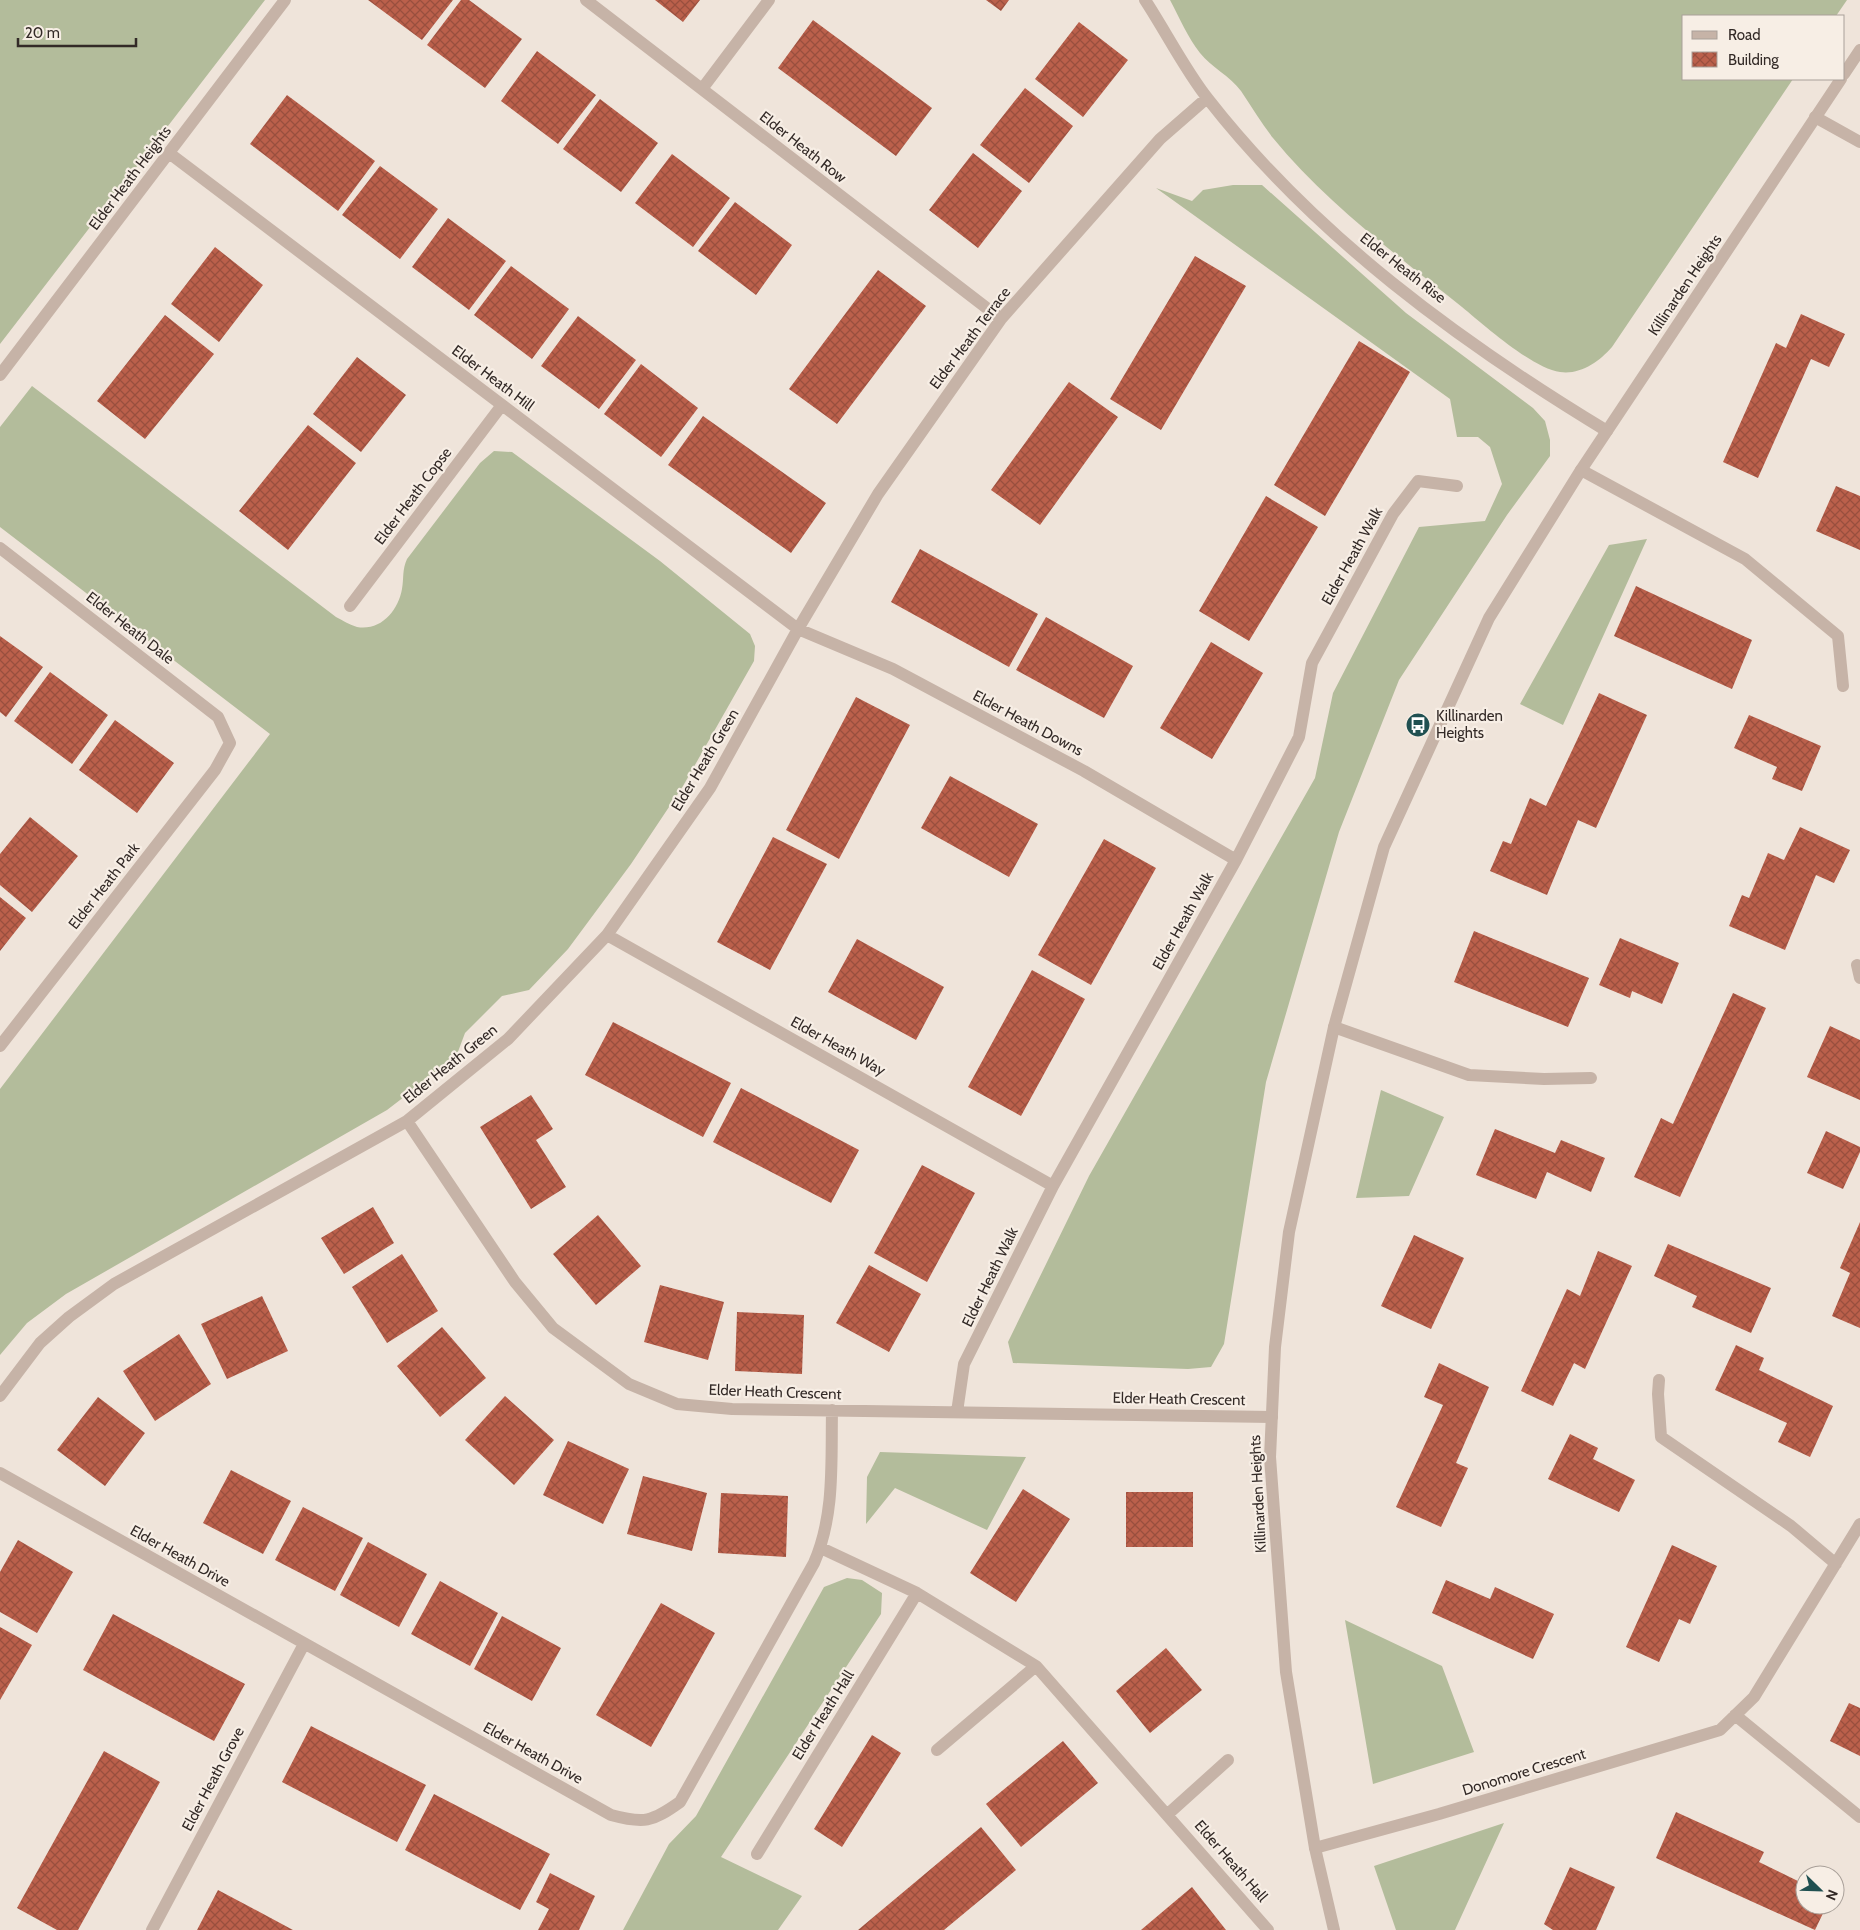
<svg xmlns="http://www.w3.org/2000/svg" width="1860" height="1930" viewBox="0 0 1860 1930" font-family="Cabin,sans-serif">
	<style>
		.grass { fill: #b3bc9b }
		.building { fill: url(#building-cross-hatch) }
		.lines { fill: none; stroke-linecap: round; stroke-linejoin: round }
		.minor { stroke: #c6b3a7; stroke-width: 12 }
		.tertiary { stroke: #c6b3a7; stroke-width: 12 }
		.labels { text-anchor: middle; stroke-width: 4.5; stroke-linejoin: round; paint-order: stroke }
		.street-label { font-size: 15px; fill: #332a27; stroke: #f7eee5 }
		.poi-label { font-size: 15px; fill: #332a27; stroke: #f7eee5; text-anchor: start }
	</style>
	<defs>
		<pattern id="building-cross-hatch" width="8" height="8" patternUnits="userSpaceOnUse" patternTransform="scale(1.25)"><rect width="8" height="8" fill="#bb604b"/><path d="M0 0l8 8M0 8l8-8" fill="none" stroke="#994f3e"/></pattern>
	</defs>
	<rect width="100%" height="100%" fill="#efe4da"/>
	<path class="grass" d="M0 0H265L0 344Z
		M1170 0H1847L1836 16H1684V79H1793L1612 347C1599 362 1580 375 1560 372 1532 368 1485 326 1462 307 1397 255 1327 204 1273 138 1261 123 1252 107 1241 91 1230 76 1211 67 1200 53 1188 38 1179 17 1170 0Z
		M1233 185H1262L1406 313 1533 408 1545 421 1550 440V456L1507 515 1399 680 1339 832 1266 1082 1224 1344 1211 1367 1188 1369 1013 1363 1008 1342 1089 1176 1315 778 1333 693 1419 527 1485 521 1502 484 1490 447 1478 437H1457L1450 399 1156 188 1192 201 1203 190Z
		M32 386 336 617C342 620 350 625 357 627 381 631 398 611 402 589 404 578 402 570 407 559L480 463 494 451 512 452 660 561 750 634 755 646 754 661 683 786 631 864 568 949 529 990 502 996 465 1033 456 1057 387 1110 66 1294 27 1323 0 1355V1089L270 734 0 527V427Z
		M1647 539 1563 725 1520 704 1609 545Z
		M1381 1090 1444 1117 1409 1196 1356 1198Z
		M880 1452 1026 1457 987 1530 895 1488 866 1524 867 1477Z
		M847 1578 862 1580 882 1593 881 1614 721 1857 802 1896 778 1930H623L669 1844 696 1816 824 1587Z
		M1345 1620 1442 1666 1474 1752 1373 1784Z
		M1504 1823 1455 1930H1396L1374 1866Z"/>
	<path class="building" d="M368 0H453L422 40Z
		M461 0H469L522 39 485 88 427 45Z
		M655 0H700L683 22Z
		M986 0H1009L1001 11Z
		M813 20 932 108 896 156 778 68Z
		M1079 22 1128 60 1083 117 1035 79Z
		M537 51 596 95 558 144 501 101Z
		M1025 88 1073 126 1029 183 980 145Z
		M287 95 375 161 338 211 250 144Z
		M600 99 658 143 621 192 563 149Z
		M973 153 1022 191 978 248 929 210Z
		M672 154 730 198 693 247 635 203Z
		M380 166 438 209 400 259 342 215Z
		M735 202 792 245 756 295 698 251Z
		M448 218 506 261 469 310 412 267Z
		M215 247 263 285 219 342 171 304Z
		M1195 256 1246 286 1161 430 1110 399Z
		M511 266 569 309 532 359 474 315Z
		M878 270 926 306 837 424 789 389Z
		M1801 314 1845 334 1829 367 1811 359 1758 478 1723 462 1776 343 1786 348Z
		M165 315 214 354 145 439 97 401Z
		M578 316 636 360 599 409 541 366Z
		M1359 341 1410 372 1325 516 1274 485Z
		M357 357 406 395 361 452 313 414Z
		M641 364 698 408 661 457 604 414Z
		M1069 382 1118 417 1040 525 991 490Z
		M703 416 826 503 791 553 668 465Z
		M308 425 356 463 288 550 239 511Z
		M1836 486 1860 496V550L1816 531Z
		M1266 496 1318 527 1249 641 1199 611Z
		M920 549 1038 614 1009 667 891 602Z
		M1636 586 1752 640 1732 689 1614 636Z
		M1046 617 1133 666 1104 718 1016 670Z
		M0 636 43 667 6 717 0 712Z
		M1211 642 1263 673 1212 759 1160 728Z
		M50 672 108 715 72 764 14 721Z
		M1599 693 1647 715 1596 828 1578 820 1547 895 1490 871 1503 841 1511 844 1530 798 1546 806Z
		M856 697 910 725 839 859 786 830Z
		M1749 715 1821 746 1802 791 1772 779 1777 767 1734 748Z
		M115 720 174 763 137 813 79 770Z
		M950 776 1038 824 1009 877 921 828Z
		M30 817 78 856 32 912 0 885V854Z
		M1800 827 1850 850 1834 883 1816 875 1785 950 1729 926 1742 895 1749 898 1768 853 1784 860Z
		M773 837 827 864 770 970 717 942Z
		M1104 839 1156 868 1091 985 1038 955Z
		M0 897 26 918 0 951Z
		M1474 931 1589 978 1568 1027 1454 982Z
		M1620 938 1679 963 1662 1004 1632 991 1630 998 1599 985Z
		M857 939 944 987 916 1040 828 992Z
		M1032 970 1085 999 1021 1116 968 1087Z
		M1733 993 1766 1008 1680 1197 1634 1177 1661 1118 1673 1124Z
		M613 1022 731 1083 703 1137 585 1075Z
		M1830 1026 1860 1040V1100L1807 1077Z
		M741 1088 859 1150 831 1203 713 1142Z
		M531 1095 553 1129 536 1140 566 1187 531 1209 480 1127Z
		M1495 1129 1555 1153 1561 1140 1605 1158 1591 1192 1547 1172 1536 1199 1476 1175Z
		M1826 1131 1860 1147V1152L1843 1189 1807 1173Z
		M922 1165 975 1193 927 1282 874 1253Z
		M373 1207 394 1243 344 1274 321 1238Z
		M598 1215 641 1266 596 1305 553 1254Z
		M1860 1222V1328L1832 1316 1850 1273 1840 1268Z
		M1414 1235 1464 1258 1431 1329 1381 1306Z
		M1668 1244 1771 1288 1751 1333 1692 1307 1697 1296 1654 1276Z
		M1598 1251 1632 1266 1585 1369 1574 1363 1553 1406 1521 1391 1567 1289 1580 1296Z
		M402 1254 438 1311 387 1343 352 1287Z
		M869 1265 921 1294 889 1352 836 1323Z
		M660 1285 724 1302 708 1360 644 1342Z
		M262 1296 288 1351 227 1379 201 1324Z
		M737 1312 804 1315 802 1374 735 1371Z
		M442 1327 486 1378 440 1417 397 1366Z
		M179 1334 211 1384 155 1421 123 1371Z
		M1736 1345 1764 1358 1759 1370 1833 1406 1810 1457 1778 1442 1787 1423 1715 1390Z
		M1439 1363 1489 1387 1456 1463 1468 1468 1441 1527 1396 1507 1443 1405 1424 1397Z
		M505 1396 554 1440 514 1485 465 1440Z
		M98 1397 145 1433 105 1486 57 1450Z
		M1570 1434 1598 1448 1593 1459 1635 1480 1619 1512 1548 1479Z
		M568 1441 629 1469 603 1524 543 1495Z
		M231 1470 291 1501 263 1554 203 1523Z
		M643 1476 707 1493 692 1551 627 1534Z
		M1023 1489 1070 1519 1016 1602 970 1573Z
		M1126 1492H1193V1547H1126Z
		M721 1493 788 1496 786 1557 718 1553Z
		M303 1507 363 1538 335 1591 275 1560Z
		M18 1540 73 1572 37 1633 0 1612V1572Z
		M368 1542 427 1574 399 1627 340 1595Z
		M1672 1545 1717 1566 1690 1624 1679 1619 1659 1662 1626 1647Z
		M1446 1580 1490 1599 1495 1587 1554 1614 1533 1659 1432 1613Z
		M440 1581 498 1613 470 1666 411 1634Z
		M661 1603 715 1633 651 1747 596 1715Z
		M113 1614 245 1684 214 1741 83 1670Z
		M502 1616 561 1648 532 1701 474 1669Z
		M0 1627 32 1645 0 1700Z
		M1166 1648 1202 1690 1150 1733 1116 1691Z
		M1849 1703 1860 1708V1756L1830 1741Z
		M311 1726 426 1785 397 1842 282 1782Z
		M872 1735 901 1753 842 1847 814 1829Z
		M1063 1741 1098 1783 1021 1847 986 1804Z
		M104 1751 160 1782 78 1930H57L17 1908Z
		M434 1794 550 1854 520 1910 405 1850Z
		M1676 1812 1764 1852 1759 1862 1802 1883 1805 1877V1905H1827L1815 1930 1656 1858Z
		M981 1827 1016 1870 991 1891 944 1930H858Z
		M1570 1867 1615 1887 1596 1930H1553L1544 1924Z
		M550 1873 595 1896 579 1930H538L549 1909 536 1902Z
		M1192 1887 1226 1930H1141L1167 1908Z
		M218 1890 252 1908 293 1930H197Z"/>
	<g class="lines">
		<path class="minor" d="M586 0 1001 319
			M1145 0C1166 32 1185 70 1208 99 1315 236 1460 342 1607 431
			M702 89 769 0
			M1815 117 1860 142
			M169 153 798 629 893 669 1084 771 1236 860
			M0 375 285 0
			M1581 470 1745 559 1838 636 1843 686
			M0 548 218 717 230 743 215 770 0 1046
			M350 606 502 405
			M607 935 1053 1186
			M1857 965 1860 978
			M1334 1027 1469 1075 1544 1079 1591 1078
			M407 1121 515 1282 553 1328 629 1384 677 1404 732 1409 1272 1417
			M1659 1380 1658 1394 1661 1437 1791 1526 1836 1564
			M0 1396 40 1343 69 1317 114 1284 407 1121 508 1039 607 935 710 788 798 629 878 494 1001 319 1160 139 1207 98
			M957 1412 964 1364 1053 1186 1236 860 1299 737 1312 663 1393 514 1418 481 1457 486
			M0 1473 611 1815C644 1824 652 1822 680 1802L814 1563C835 1515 831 1462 832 1410
			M821 1548 917 1593 1036 1666 1268 1930
			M1735 1715 1860 1817
			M937 1750 1036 1666
			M1168 1814 1228 1760
			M1315 1848 1439 1814 1720 1730 1754 1697 1860 1524
			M757 1854 917 1593
			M152 1930 304 1644"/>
		<path class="tertiary" d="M1844 74 1860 50
			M1334 1930 1315 1848 1286 1672 1270 1457 1275 1347 1289 1232 1334 1027 1384 847 1489 618 1581 470 1841 79"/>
	</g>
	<defs>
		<symbol id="bus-disc" viewBox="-11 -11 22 22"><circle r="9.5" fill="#205051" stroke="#f7eee5"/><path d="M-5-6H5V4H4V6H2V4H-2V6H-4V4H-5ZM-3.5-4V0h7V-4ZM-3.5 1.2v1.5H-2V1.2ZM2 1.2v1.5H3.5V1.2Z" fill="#fff"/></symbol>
	</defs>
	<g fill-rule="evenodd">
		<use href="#bus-disc" x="1404" y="711" width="28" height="28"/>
	</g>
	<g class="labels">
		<g class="street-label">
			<text transform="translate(803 147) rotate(38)" y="5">Elder Heath Row</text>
			<text transform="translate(130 178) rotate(-53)" y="5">Elder Heath Heights</text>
			<text transform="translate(1403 268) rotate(38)" y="5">Elder Heath Rise</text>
			<text transform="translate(1685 285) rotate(-56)" y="5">Killinarden Heights</text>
			<text transform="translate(970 338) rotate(-53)" y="5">Elder Heath Terrace</text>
			<text transform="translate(493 378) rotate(37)" y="5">Elder Heath Hill</text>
			<text transform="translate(413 496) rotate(-53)" y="5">Elder Heath Copse</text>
			<text transform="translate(1352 556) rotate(-61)" y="5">Elder Heath Walk</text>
			<text transform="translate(130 628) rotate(38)" y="5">Elder Heath Dale</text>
			<text transform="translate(1028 723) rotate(28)" y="5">Elder Heath Downs</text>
			<text transform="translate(705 760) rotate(-59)" y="5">Elder Heath Green</text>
			<text transform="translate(104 886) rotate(-52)" y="5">Elder Heath Park</text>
			<text transform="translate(1183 921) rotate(-61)" y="5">Elder Heath Walk</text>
			<text transform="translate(838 1046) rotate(29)" y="5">Elder Heath Way</text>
			<text transform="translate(450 1064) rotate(-39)" y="5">Elder Heath Green</text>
			<text transform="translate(990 1277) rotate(-64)" y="5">Elder Heath Walk</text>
			<text transform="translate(775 1392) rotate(2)" y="5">Elder Heath Crescent</text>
			<text transform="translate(1179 1399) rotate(1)" y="5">Elder Heath Crescent</text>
			<text transform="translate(1258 1494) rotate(-93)" y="5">Killinarden Heights</text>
			<text transform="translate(180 1556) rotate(29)" y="5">Elder Heath Drive</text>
			<text transform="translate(823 1715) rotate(-58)" y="5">Elder Heath Hall</text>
			<text transform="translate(533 1753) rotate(29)" y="5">Elder Heath Drive</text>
			<text transform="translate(1524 1772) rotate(-17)" y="5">Donomore Crescent</text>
			<text transform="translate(213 1779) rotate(-62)" y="5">Elder Heath Grove</text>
			<text transform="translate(1231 1861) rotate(49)" y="5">Elder Heath Hall</text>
		</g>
		<g class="poi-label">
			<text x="1436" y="721">Killinarden<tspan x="1436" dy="17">Heights</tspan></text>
		</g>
	</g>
	<rect x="1682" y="15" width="162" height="65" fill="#f7eee5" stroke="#a9a099"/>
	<rect x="1692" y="31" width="25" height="8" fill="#c6b3a7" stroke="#a9a099"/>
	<text x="1728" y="40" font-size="15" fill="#332a27">Road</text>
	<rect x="1692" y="52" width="25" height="15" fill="url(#building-cross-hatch)" stroke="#a9a099"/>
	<text x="1728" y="65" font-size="15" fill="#332a27">Building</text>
	<g transform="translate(1820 1890) rotate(113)"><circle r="24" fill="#f7eee5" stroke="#a9a099"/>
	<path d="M0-4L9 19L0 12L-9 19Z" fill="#205051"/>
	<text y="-8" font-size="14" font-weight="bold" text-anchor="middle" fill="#332a27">N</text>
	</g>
	<path d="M18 38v8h118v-8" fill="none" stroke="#332a27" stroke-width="2.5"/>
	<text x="25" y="38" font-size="15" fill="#332a27" stroke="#f7eee5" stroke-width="4" paint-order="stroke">20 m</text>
</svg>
